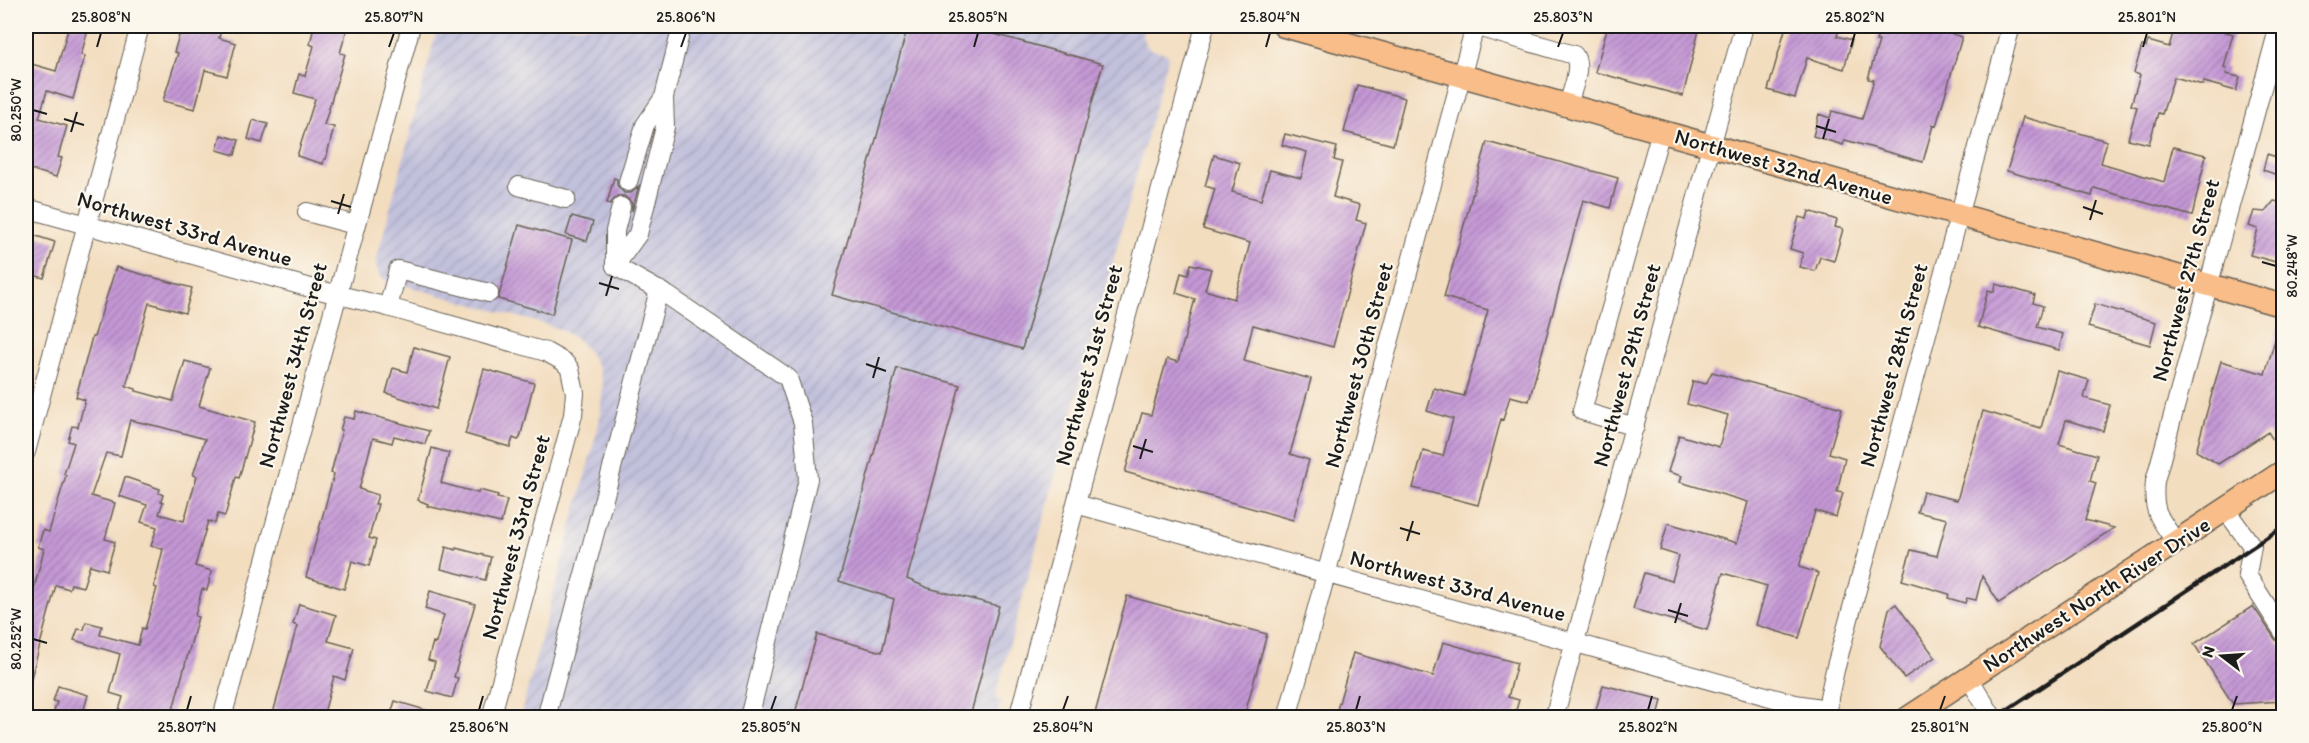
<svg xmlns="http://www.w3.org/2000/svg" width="2309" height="743" viewBox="0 0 2309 743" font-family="Itim,sans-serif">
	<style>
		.industrial { fill: url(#industrial-furrows) }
		.building { fill: url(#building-hatch) }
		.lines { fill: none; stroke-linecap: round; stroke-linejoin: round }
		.minor-casing { stroke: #676055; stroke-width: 20 }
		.major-casing { stroke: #676055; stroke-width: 25 }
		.minor { stroke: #fff; stroke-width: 18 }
		.major { stroke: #f8bd88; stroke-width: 22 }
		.rail { stroke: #1c1c1c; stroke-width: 4.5 }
		.ticks { fill: none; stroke: #1c1c1c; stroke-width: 2 }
		.labels { text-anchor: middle; stroke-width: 4.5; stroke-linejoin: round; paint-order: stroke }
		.street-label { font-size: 22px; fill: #1c1c1c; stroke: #fbf7ec }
		.neatline { fill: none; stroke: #1c1c1c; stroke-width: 2 }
		.ticks-label { font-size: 15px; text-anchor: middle; fill: #1c1c1c }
	</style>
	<defs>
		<pattern id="industrial-furrows" width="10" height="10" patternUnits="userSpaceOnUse" patternTransform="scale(1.5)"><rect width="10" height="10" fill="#c2c1dc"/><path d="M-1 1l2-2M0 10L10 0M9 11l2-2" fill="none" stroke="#a6a5bc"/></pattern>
		<pattern id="building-hatch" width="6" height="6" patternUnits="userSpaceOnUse" patternTransform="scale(1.5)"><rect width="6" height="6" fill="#c598d6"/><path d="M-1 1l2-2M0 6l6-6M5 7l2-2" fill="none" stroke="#9f7bad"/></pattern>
	</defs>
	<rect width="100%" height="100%" fill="#fbf7ec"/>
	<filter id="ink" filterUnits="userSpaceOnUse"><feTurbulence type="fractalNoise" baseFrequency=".0167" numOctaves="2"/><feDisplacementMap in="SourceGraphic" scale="12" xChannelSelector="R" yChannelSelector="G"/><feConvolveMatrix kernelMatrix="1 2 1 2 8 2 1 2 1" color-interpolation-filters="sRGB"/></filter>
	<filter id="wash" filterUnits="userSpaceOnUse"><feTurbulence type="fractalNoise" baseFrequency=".008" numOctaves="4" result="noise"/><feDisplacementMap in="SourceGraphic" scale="24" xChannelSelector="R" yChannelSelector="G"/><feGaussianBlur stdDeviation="1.35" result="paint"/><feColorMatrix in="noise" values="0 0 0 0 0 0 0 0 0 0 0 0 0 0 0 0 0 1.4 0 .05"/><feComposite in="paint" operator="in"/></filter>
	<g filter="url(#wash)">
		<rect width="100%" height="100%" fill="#f3ddbf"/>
		<path class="industrial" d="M438 26H1145L1142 37 1148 48 1169 54 995 699 1001 701 996 717H520L599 424 603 387 599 370 591 355 579 341 564 331 547 325 385 280 379 275 376 262Z"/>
		<g id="blocks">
			<path class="building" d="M69 26H89L81 55 85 56 73 99 47 91 39 118 67 126 58 157 62 158 56 177 26 168V71L28 63 56 71Z
				M182 26H222L219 38 236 43 227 76 205 70 195 109 163 101 178 53 174 52Z
				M314 26H348L340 53 345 54 324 125 334 127 326 159H324L323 164 297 156 315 99 294 93 299 74 305 76 314 46 310 44Z
				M908 26H965L1103 64 1022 349 832 295Z
				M1608 26H1700L1683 96 1595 72Z
				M1786 26H1840L1837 36 1852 40 1844 69 1807 58 1795 98 1768 90Z
				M1881 26H1928L1962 37 1936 126 1933 125 1923 162 1845 140 1843 145 1813 136 1819 114 1830 118 1832 111 1862 119 1874 80 1868 79 1879 41H1876Z
				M2175 26H2206L2233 34 2224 67 2227 68 2226 74 2240 77 2236 91 2204 82 2203 85 2174 77 2162 114 2158 113 2149 144 2128 139 2137 107 2131 105 2140 75 2134 73 2142 46 2146 47 2148 41 2169 47Z
				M1357 85 1405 98 1393 145 1344 132Z
				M2023 117 2107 141 2101 163 2164 182 2173 147 2206 155 2192 216 2094 188 2092 196 2007 171Z
				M253 120 268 124 262 143 248 139Z
				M1285 134 1337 147 1334 160 1342 162 1333 197 1360 205 1356 220 1366 223 1333 347 1253 325 1244 361 1311 379 1290 454 1309 460 1293 520 1125 472 1142 413 1151 415 1167 359 1178 362 1195 299 1176 293 1181 273 1188 275 1191 264 1211 269 1205 290 1234 299 1242 273 1250 243 1203 229 1215 189 1205 186 1214 155 1240 163 1232 192 1261 200 1270 170 1301 178 1307 152 1282 145Z
				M221 135 239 140 235 155 217 150Z
				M1487 142 1618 178 1610 208 1583 200 1529 401 1510 396 1503 420 1501 419 1478 505 1413 488 1423 451 1443 456 1453 419 1427 411 1434 388 1464 396 1488 310 1444 297Z
				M2267 154 2283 159V177L2263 170Z
				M614 178 617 179V185L624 193H631L639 186 632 211V203L624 196H617L610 204 607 203Z
				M2274 201 2283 203V264L2250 255 2258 229 2249 226 2254 211 2265 212Z
				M1809 211 1837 220 1835 227 1843 229 1834 261 1820 257 1815 271 1800 267 1803 253 1790 249 1799 217 1807 219Z
				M572 216 593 222 587 241 566 235Z
				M519 225 572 240 552 314 498 299Z
				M33 235 55 242 44 278 26 273V258Z
				M116 267 192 288 185 313 149 303 126 386 136 389V391L173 401 185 361 210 368 199 406 255 422 239 478 236 477 225 516 218 514 215 523 208 521 195 566 212 571 207 590 202 589 195 616 198 617 171 717H117L123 697 110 693 120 654 74 640 78 629 84 630 86 622 102 626 100 635 138 645 142 628 145 629 157 588 154 587 163 549 151 546 157 527 141 522 147 505 119 496 125 477 160 489 159 493 163 495 161 501 163 502 159 514 184 521 197 476 193 475 205 439 161 427 130 420 121 456 106 453 91 496 115 503 105 539 115 542 107 570 90 565 83 587 71 584 69 589 56 585 30 682H26V620L44 549 38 547 43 530 49 532 66 475 64 474 74 443 68 441 72 426 78 427 85 400 76 397 92 337H94Z
				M1996 284 2035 295 2033 303 2043 306 2037 327 2063 334 2059 350 1978 327 1988 290 1994 292Z
				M2095 304 2156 322 2150 345 2088 327Z
				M2280 323H2283V455L2268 432 2218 464 2196 451 2221 361 2265 374Z
				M414 347 450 357 436 409 386 393 393 368 407 372Z
				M897 368 960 385 907 579 928 588 999 606 970 717H794L817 634 882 652 894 599 839 581Z
				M484 369 534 383 520 438 518 440 513 438 510 447 465 434Z
				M2057 371 2089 380 2084 398 2110 405 2103 431 2066 420 2059 444 2097 455 2090 481 2096 483 2085 520 2114 528 1999 603 1982 576 1976 600 1967 598 1965 603 1948 598 1949 594 1902 580 1911 550 1937 556 1947 519 1917 512 1923 492 1957 500 1983 411 2041 428Z
				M1712 372 1842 408 1829 453 1845 458 1837 492 1843 493 1836 517 1815 511 1799 567 1818 573 1799 638 1756 625 1767 586 1723 573 1707 630 1633 609 1644 573 1672 581 1679 556 1660 550 1668 523 1737 543 1748 502 1680 482 1682 476 1668 472 1679 435 1719 447 1728 415 1687 404 1693 381 1706 384Z
				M356 411 429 431 425 444 394 436 392 443 373 438 359 489 378 495 375 504H378L369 538 376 540 369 566 352 561 344 589 306 577 334 474 331 473 342 430H340L344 417 354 419Z
				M432 448 449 453 441 483 478 493 479 490 498 495 497 498 507 500 501 523 427 506 428 504 418 500Z
				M446 547 456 550V548L491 557 485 580 441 569Z
				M430 591 475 604 454 677 458 678 452 698 427 691 435 662 428 660 433 642 436 643 444 615 425 609Z
				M1127 596 1267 634 1244 717H1094Z
				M299 604 336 615 328 641 354 648 345 680 334 676 323 717H272L297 626 293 624Z
				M1896 604 1935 657 1904 678 1880 646 1889 609Z
				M2253 606 2275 639 2283 648V701L2233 704 2194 644Z
				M1443 642 1517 663 1508 697 1519 700 1514 717H1335L1353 653 1433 676Z
				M1603 685 1662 700 1658 717H1594Z
				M58 686 88 695 83 713 77 712 76 717 54 711 57 702 53 701Z
				M395 701 439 714V717H390Z"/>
		</g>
	</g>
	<g filter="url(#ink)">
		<use href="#blocks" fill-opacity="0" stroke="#676055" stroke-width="1.5"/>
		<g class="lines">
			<defs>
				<path id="minor" d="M1474 26 1574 55C1583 67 1571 92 1568 105
					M664 97 682 26
					M519 186 566 199
					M621 207 615 231V266L638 234 665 127 664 97 645 125 628 182
					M26 208 307 287 388 307 546 352 564 362 570 369 575 393 573 415 491 718
					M307 212 355 225
					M615 266 667 295 788 378 803 423 808 479 749 718
					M388 307 398 270 489 293
					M1635 427 1582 411 1661 131
					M26 452 140 26
					M1076 504 1795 704 1827 709
					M2225 509 2252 546 2247 575 2284 633
					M2176 542C2159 518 2152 512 2155 481L2279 26
					M1969 678 1993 718
					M222 718 411 26
					M546 718 659 290
					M1018 718 1205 26
					M1287 718 1475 26
					M1554 718 1744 26
					M1828 718 1829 697 1835 670 2011 26
					M2281 718 2284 716"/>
				<path id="major" d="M1284 26 2284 306
					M1908 718 2284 471"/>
			</defs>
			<use href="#minor" class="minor-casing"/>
			<use href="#major" class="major-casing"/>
			<use href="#minor" class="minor"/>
			<use href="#major" class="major"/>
			<path class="rail" d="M1995 718 2284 526"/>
		</g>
	</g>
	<path class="ticks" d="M97 47 101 33M389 47 394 33M681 47 686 33M974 47 978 33M1266 47 1270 33M1558 47 1563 33M1851 47 1855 33M2143 47 2147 33M33 110 47 114M64 119 84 125M1816 126 1836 132M71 132 77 112M1823 139 1829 119M331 201 351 207M2083 207 2103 214M338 214 344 194M2090 220 2096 200M2262 262 2276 266M599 283 619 289M606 296 612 276M866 364 886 371M873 378 879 357M1133 446 1153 452M1140 459 1146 439M1400 528 1420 534M1407 541 1413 521M1668 610 1688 616M1675 623 1681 603M33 639 47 643M187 710 191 696M479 710 483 696M771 710 776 696M1063 710 1068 696M1356 710 1360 696M1648 710 1652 696M1940 710 1945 696M2232 710 2237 696"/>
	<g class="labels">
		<g class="street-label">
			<text transform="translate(1784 166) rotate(16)" y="8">Northwest 32nd Avenue</text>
			<text transform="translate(185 228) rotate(16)" y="8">Northwest 33rd Avenue</text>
			<text transform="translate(2185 280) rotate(-75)" y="8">Northwest 27th Street</text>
			<text transform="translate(292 365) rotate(-75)" y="8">Northwest 34th Street</text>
			<text transform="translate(1088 365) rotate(-75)" y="8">Northwest 31st Street</text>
			<text transform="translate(1358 365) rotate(-75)" y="8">Northwest 30th Street</text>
			<text transform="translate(1626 365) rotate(-75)" y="8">Northwest 29th Street</text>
			<text transform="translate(1893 365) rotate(-75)" y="8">Northwest 28th Street</text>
			<text transform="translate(515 537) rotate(-75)" y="8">Northwest 33rd Street</text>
			<text transform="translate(1458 585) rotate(15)" y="8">Northwest 33rd Avenue</text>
			<text transform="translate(2096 594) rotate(-33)" y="8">Northwest North River Drive</text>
		</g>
	</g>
	<rect width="2309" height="743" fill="none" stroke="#fbf7ec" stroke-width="66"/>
	<g transform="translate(2222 656) rotate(287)" stroke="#fbf7ec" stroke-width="4.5" paint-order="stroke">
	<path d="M0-4.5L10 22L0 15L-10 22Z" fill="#1c1c1c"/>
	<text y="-9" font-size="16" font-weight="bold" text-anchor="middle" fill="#1c1c1c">N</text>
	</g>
	<rect x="33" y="33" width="2243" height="677" class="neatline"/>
	<g class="ticks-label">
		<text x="101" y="22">25.808°N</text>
		<text x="394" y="22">25.807°N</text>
		<text x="686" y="22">25.806°N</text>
		<text x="978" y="22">25.805°N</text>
		<text x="1270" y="22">25.804°N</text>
		<text x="1563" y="22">25.803°N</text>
		<text x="1855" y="22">25.802°N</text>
		<text x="2147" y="22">25.801°N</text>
		<text transform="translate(16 110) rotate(-90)" y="5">80.250°W</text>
		<text transform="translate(2292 266) rotate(-90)" y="5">80.248°W</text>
		<text transform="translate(16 639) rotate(-90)" y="5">80.252°W</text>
		<text x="187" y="732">25.807°N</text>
		<text x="479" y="732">25.806°N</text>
		<text x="771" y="732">25.805°N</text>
		<text x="1063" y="732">25.804°N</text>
		<text x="1356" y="732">25.803°N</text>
		<text x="1648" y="732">25.802°N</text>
		<text x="1940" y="732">25.801°N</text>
		<text x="2232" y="732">25.800°N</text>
	</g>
</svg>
